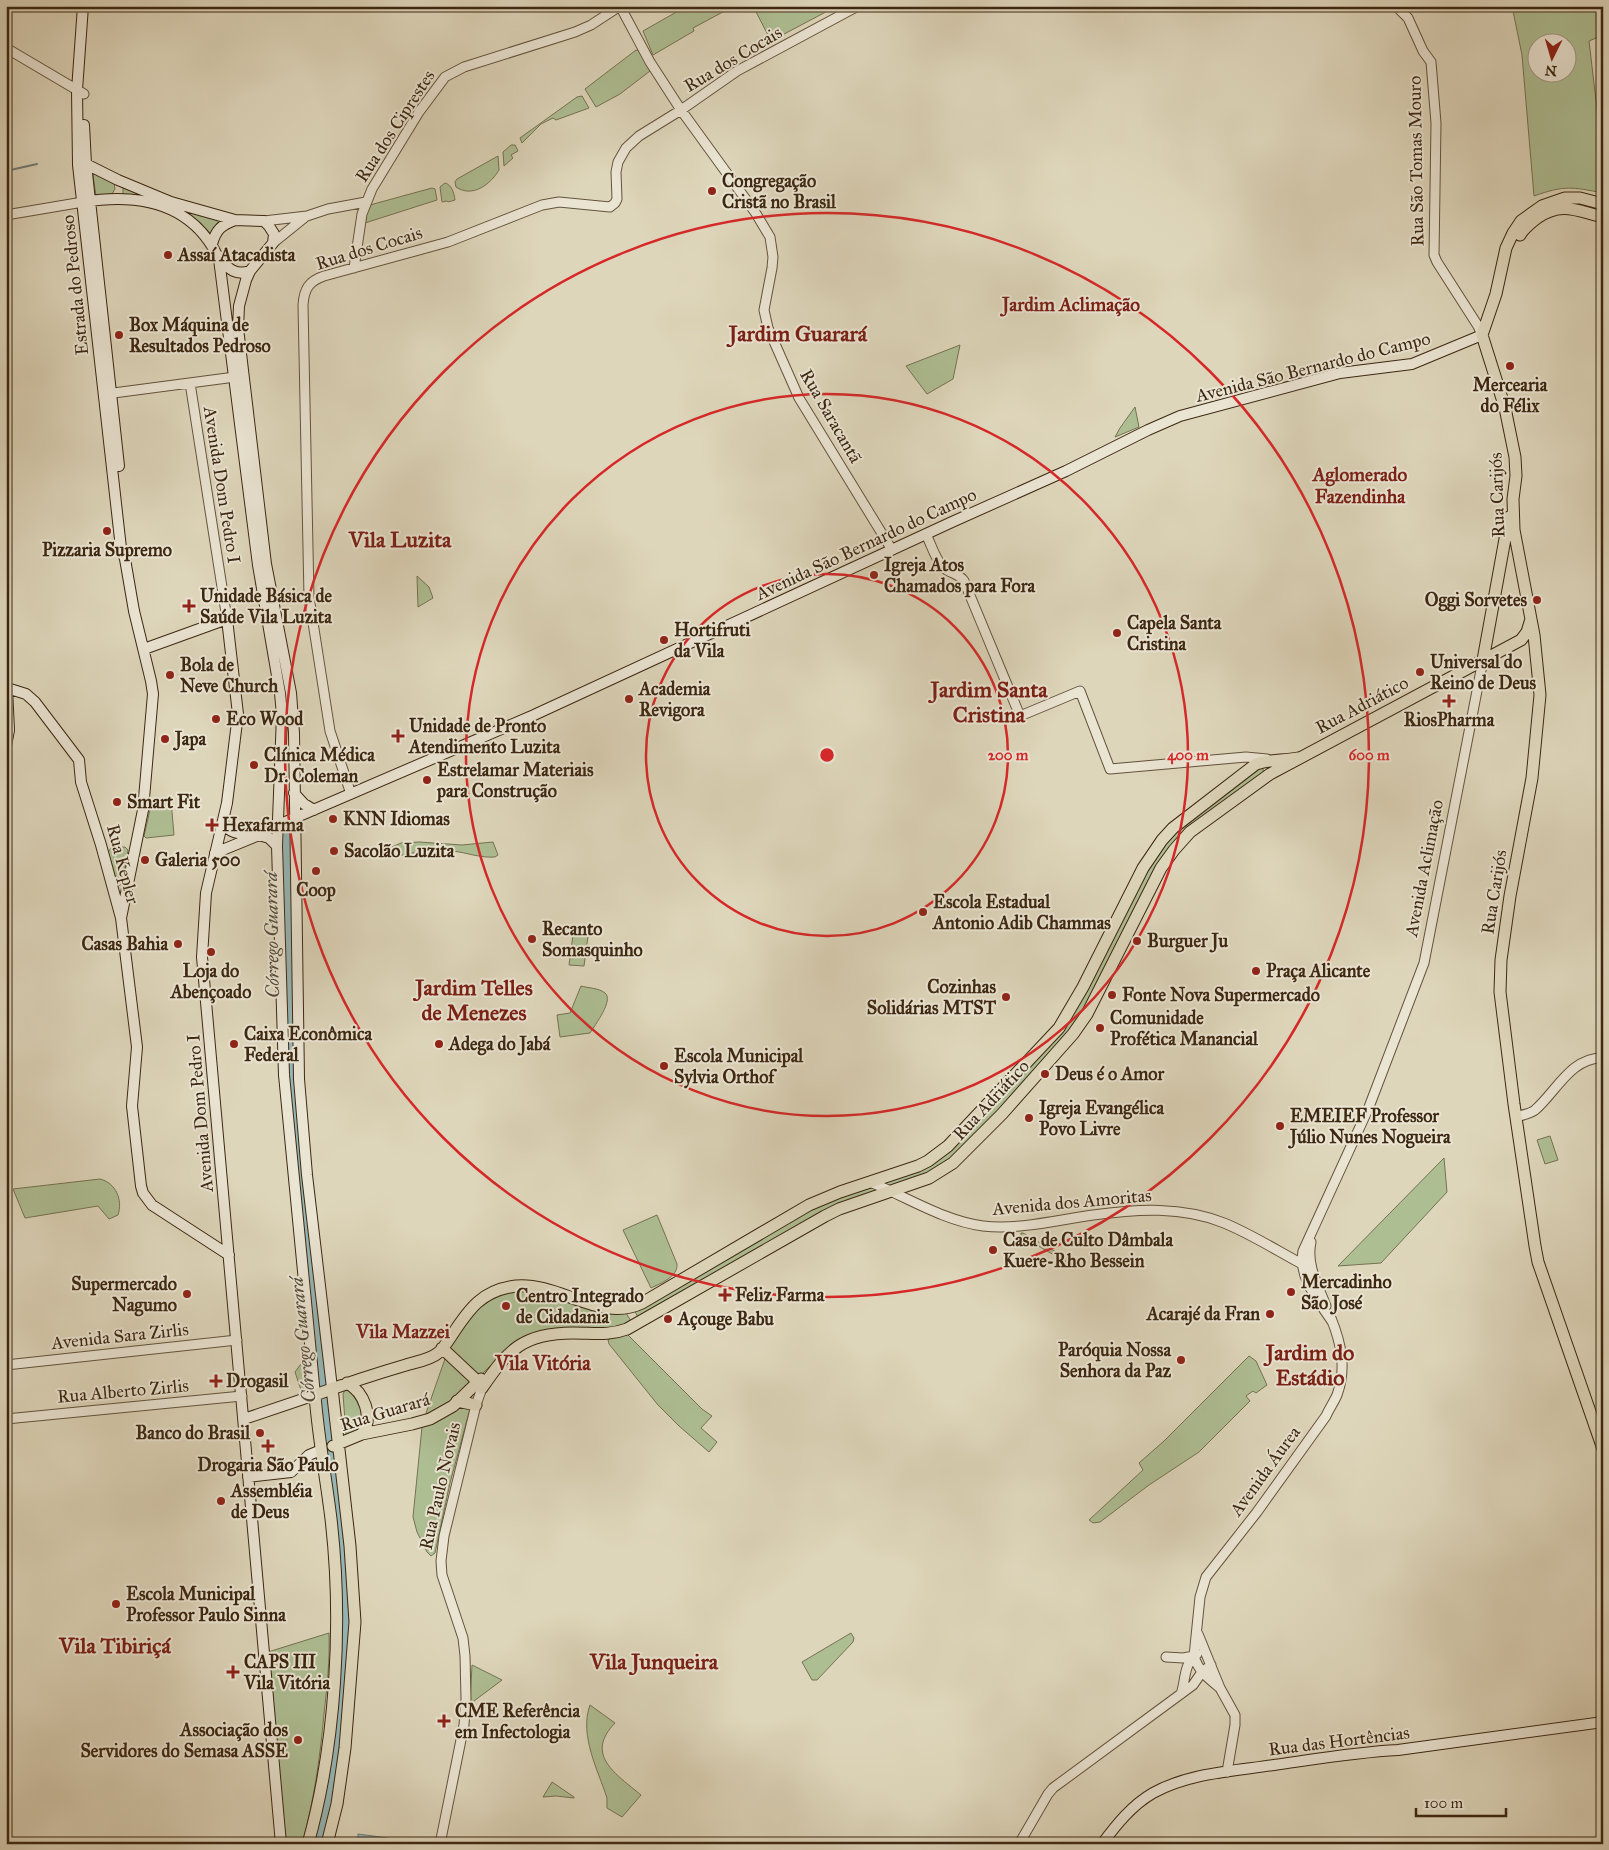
<svg xmlns="http://www.w3.org/2000/svg" width="1609" height="1850" viewBox="0 0 1609 1850" font-family="'IM FELL Great Primer',serif">
	<style>
		.green { fill: #aebe93; stroke: #757252; fill-rule: evenodd }
		.water { fill: #95b7b8; stroke: #717d75 }
		.lines { fill: none; stroke-linecap: round; stroke-linejoin: round }
		.stream { stroke: #717d75; stroke-width: 2 }
		.river { stroke: #95b7b8; stroke-width: 11 }
		.tertiary-casing { stroke: #64533c; stroke-width: 11 }
		.secondary-casing { stroke: #3c2711; stroke-width: 12 }
		.primary-casing { stroke: #3c2711; stroke-width: 13 }
		.tertiary { stroke: #eae4d3; stroke-width: 9 }
		.secondary { stroke: #eae4d3; stroke-width: 10 }
		.primary { stroke: #ded6bb; stroke-width: 11 }
		.ring { fill: none; stroke: #d62828; stroke-width: 2.5 }
		.poi-dot { fill: #8f2418; stroke: #eae4d3; stroke-width: 2 }
		.labels { text-anchor: middle; stroke-width: 4; stroke-linejoin: round; paint-order: stroke }
		.street-label { font-size: 18px; fill: #3c2711; stroke: #eae4d3 }
		.poi-label { font-size: 18px; font-weight: bold; fill: #3c2711; stroke: #eae4d3; text-anchor: start }
		.neighbourhood-label { font-size: 19px; font-weight: bold; fill: #7a1f14; stroke: #eae4d3 }
		.water-label { font-size: 19px; font-style: italic; fill: #524b3b; stroke: #eae4d3 }
		.quarter-label { font-size: 20px; font-weight: bold; fill: #7a1f14; stroke: #eae4d3 }
		.district-label { font-size: 22px; font-weight: bold; fill: #7a1f14; stroke: #eae4d3 }
		.centre { fill: #d62828; stroke: #eae4d3; stroke-width: 2.5 }
		.ring-label { font-size: 15px; text-anchor: middle; font-weight: bold; fill: #d62828; stroke: #eae4d3; stroke-width: 4; stroke-linejoin: round; paint-order: stroke }
	</style>
	<rect width="100%" height="100%" fill="#ded6bb"/>
	<filter id="stains"><feTurbulence type="fractalNoise" baseFrequency=".004" numOctaves="4"/><feColorMatrix values="0 0 0 0 .2 0 0 0 0 .09 0 0 0 0 .02 0 0 0 .5 -.17"/></filter>
	<radialGradient id="worn" r=".72"><stop offset=".6" stop-color="#630" stop-opacity="0"/><stop offset="1" stop-color="#630" stop-opacity=".3"/></radialGradient>
	<path class="green" d="M687 6H734L693 28 694 31 653 55 643 31Z
		M753 6H837L771 41Z
		M1512 6H1603V35L1589 41 1603 160V193C1572 187 1565 185 1534 196L1522 55ZM1536 42H1566V72H1536Z
		M636 50 640 51 650 71 620 94 596 107 585 89Z
		M582 96 589 108 556 120 553 118 541 124 522 143 520 138 577 97Z
		M511 145H515L518 151 511 155 513 158 504 166 503 152Z
		M498 156 499 170C490 185 472 198 456 187L455 182 457 179Z
		M95 173 114 183 115 189 112 194 96 196 93 175Z
		M445 183C452 185 454 193 455 200L448 202 447 201 442 202 440 187Z
		M123 187 221 221 210 233C184 205 158 203 123 195Z
		M432 188 435 189 437 200 365 223 367 208 370 205Z
		M960 345 953 379 927 394 906 366Z
		M1135 407 1139 427 1115 437 1120 428Z
		M417 576 429 587 433 598 418 607Z
		M1261 768 1263 769 1264 774 1188 830 1078 1021 988 1124 940 1168 838 1206 639 1319 634 1310 811 1208 919 1169 1054 1038 1131 896 1165 842 1253 771Z
		M152 801H171L174 835 146 838 144 836Z
		M419 842 462 845 493 842 498 855 495 857C480 858 468 853 453 851 432 849 412 852 392 858V851L385 850 401 843Z
		M125 847 128 850 122 884 118 886 108 852 111 848Z
		M574 927 589 929 584 966 569 965Z
		M581 986C588 988 599 988 605 993 614 1000 595 1025 590 1033L560 1037 557 1015 570 1013Z
		M1550 1136 1558 1160 1545 1164 1537 1140Z
		M1444 1158 1447 1192 1381 1263 1338 1266Z
		M100 1179C116 1183 123 1200 118 1215L109 1219 98 1206 25 1218 13 1189Z
		M657 1215 677 1264C678 1277 661 1283 651 1288L623 1230Z
		M1021 1233H1023L1077 1264V1266L1075 1267 1021 1236Z
		M516 1291 538 1292 626 1313 631 1321 626 1327 575 1329 506 1350 479 1377 447 1348C469 1317 477 1301 516 1291Z
		M627 1334 702 1409 712 1416 701 1428 717 1442 709 1452 679 1426 658 1405 609 1344 608 1340 613 1337Z
		M446 1356 474 1382 454 1400 425 1416Z
		M1249 1356 1256 1361 1267 1385 1256 1393 1253 1391 1246 1396 1250 1401 1199 1452 1149 1485 1100 1522 1093 1523 1089 1520 1143 1470 1139 1463 1164 1441Z
		M306 1357 309 1389 307 1393 303 1396 295 1372Z
		M346 1388H351L367 1416 363 1428 346 1435 343 1394Z
		M458 1407 470 1409 450 1483 435 1553 431 1556 427 1552 417 1532 413 1517 422 1427Z
		M329 1633C330 1660 327 1687 324 1714 320 1758 314 1801 302 1844H285L268 1652Z
		M851 1633 854 1638 853 1642 817 1680H812L802 1662Z
		M472 1665 502 1680 470 1704Z
		M590 1705 615 1723C584 1755 616 1774 641 1795L622 1817 607 1808V1798C598 1770 579 1735 590 1705Z
		M552 1782 574 1797V1798L556 1796 543 1797Z"/>
	<path class="water" d="M358 1834 388 1838V1844H358Z"/>
	<g class="lines">
		<path class="stream" d="M6 171 37 164"/>
		<path class="river" d="M286 829 292 1090 302 1198 342 1543 345 1606V1655L335 1760 317 1844"/>
		<defs>
			<path id="tertiary" d="M620 6 650 62 681 110 755 212 770 237 773 257 772 268 764 310 768 328 799 398 892 550
				M1396 6 1408 18 1423 51 1431 62 1436 123 1434 255 1437 262 1478 326 1482 335
				M6 48 84 94
				M6 215 83 202
				M264 221 307 216 328 209 366 202
				M273 243 304 218
				M354 268 362 214 372 189 419 112 445 77 464 67 575 32 591 25 620 6
				M190 383 227 619
				M106 394 235 377
				M926 534C931 544 935 559 943 567 950 574 959 573 964 581L1020 716 1080 691 1110 769 1246 757 1267 759
				M351 794 330 731 309 597 303 305C304 289 309 281 324 276L448 242 542 205 559 202 610 207 615 203 617 199 616 172 618 162 626 148 639 136 681 110 737 71 858 6
				M1516 1117C1522 1115 1530 1114 1535 1110 1556 1092 1571 1057 1603 1058
				M870 1182C907 1197 944 1221 983 1226 1019 1230 1057 1220 1093 1215 1137 1209 1182 1206 1224 1223 1251 1234 1276 1250 1302 1264
				M1311 1242C1306 1265 1318 1285 1326 1306
				M1333 1323C1319 1301 1298 1279 1303 1251L1369 1107 1424 963 1483 660
				M6 1365 237 1340
				M6 1419 242 1396
				M1198 1634 1220 1688 1235 1715V1725L1227 1772
				M1166 1657 1183 1658 1194 1656
				M1220 1688C1209 1679 1198 1671 1194 1656L1200 1597 1206 1577 1257 1512 1326 1416C1329 1409 1334 1402 1337 1395 1347 1368 1341 1343 1331 1318
				M1181 1694C1186 1680 1183 1664 1197 1654
				M440 1844 464 1725 466 1699 465 1656 463 1638 442 1575 441 1561 444 1536 476 1405 482 1388
				M1019 1844 1048 1794 1053 1788 1193 1685 1202 1672 1211 1665"/>
			<path id="secondary" d="M83 6 77 90 78 165 121 548 125 559 134 611 151 681 153 694 143 810 121 918
				M84 125 86 164 119 466
				M78 165 86 164 118 180 171 202 235 220 264 221 269 226 274 234 273 243 250 271 246 280 239 306 238 328 266 564 291 693 294 733 299 1079 307 1175 332 1388
				M83 202C139 193 193 203 219 259L258 565 280 693 282 715 277 846 284 1075 315 1395 244 1419
				M212 244C216 230 221 225 235 220
				M220 260C229 269 236 276 250 271
				M144 649 227 619 238 714 227 803 206 893 202 957 281 1844
				M6 746 9 730 7 688 26 694 35 702 79 760 81 782 101 845 121 918 137 1047 132 1106 141 1186 143 1193 152 1205 229 1255
				M294 793 304 804 314 810
				M223 824C238 841 251 830 269 829L534 715 952 522 1066 471 1148 430 1180 416 1340 373 1412 364 1482 335
				M215 853 259 835 269 838 277 846
				M248 1477 291 1472 309 1455 321 1450
				M1102 1844C1116 1825 1132 1805 1153 1793 1189 1773 1234 1771 1274 1765 1316 1759 1357 1752 1398 1750L1603 1722"/>
			<path id="primary" d="M1603 204 1580 198H1565L1542 206 1521 221 1513 233 1506 248 1496 294 1482 335 1505 408 1515 457 1516 476 1513 499 1514 530 1534 635 1540 695 1532 778 1510 896 1501 960 1500 992 1514 1104 1535 1246 1538 1262 1603 1449
				M1520 235C1524 228 1531 223 1537 218 1562 201 1577 211 1603 217
				M1483 660 1509 517
				M442 1348 474 1378 476 1383 482 1388C508 1350 523 1333 573 1333 594 1333 608 1336 627 1329L825 1216 839 1209 929 1178 953 1163 1002 1114 1073 1034 1087 1014 1161 868 1174 850 1190 832 1270 774 1521 640 1527 632 1531 619
				M347 1383C364 1392 374 1417 362 1434
				M457 1401 476 1405
				M333 1446 362 1434 412 1424 430 1419 453 1406 481 1379
				M308 1844C336 1744 343 1622 331 1519 326 1478 318 1436 315 1395 345 1384 375 1374 406 1365 415 1362 430 1360 438 1353 443 1349 448 1341 452 1335 469 1309 482 1290 516 1286 559 1282 601 1323 642 1303L809 1205 840 1192 918 1166 928 1161 948 1146 1059 1028 1083 987 1143 868 1162 840 1173 828 1256 764C1271 759 1283 761 1298 758
				M327 1844 337 1804 345 1748 355 1622 350 1546 332 1388"/>
		</defs>
		<use href="#tertiary" class="tertiary-casing"/>
		<use href="#secondary" class="secondary-casing"/>
		<use href="#primary" class="primary-casing"/>
		<use href="#tertiary" class="tertiary"/>
		<use href="#secondary" class="secondary"/>
		<use href="#primary" class="primary"/>
	</g>
	<g class="ring">
		<circle cx="827" cy="755" r="181"/>
		<circle cx="827" cy="755" r="361"/>
		<circle cx="827" cy="755" r="542"/>
	</g>
	<g class="poi-dot">
		<circle cx="712" cy="191" r="5"/>
		<circle cx="168" cy="255" r="5"/>
		<circle cx="119" cy="335" r="5"/>
		<circle cx="1510" cy="366" r="5"/>
		<circle cx="107" cy="531" r="5"/>
		<circle cx="874" cy="575" r="5"/>
		<circle cx="1537" cy="600" r="5"/>
		<path d="M186.5 598.5h5v5h5v5h-5v5h-5v-5h-5v-5h5z"/>
		<circle cx="1117" cy="633" r="5"/>
		<circle cx="664" cy="640" r="5"/>
		<circle cx="1420" cy="672" r="5"/>
		<circle cx="170" cy="675" r="5"/>
		<circle cx="629" cy="699" r="5"/>
		<path d="M1446.5 693.5h5v5h5v5h-5v5h-5v-5h-5v-5h5z"/>
		<circle cx="216" cy="719" r="5"/>
		<path d="M395.5 728.5h5v5h5v5h-5v5h-5v-5h-5v-5h5z"/>
		<circle cx="165" cy="739" r="5"/>
		<circle cx="254" cy="765" r="5"/>
		<circle cx="427" cy="780" r="5"/>
		<circle cx="117" cy="802" r="5"/>
		<circle cx="333" cy="819" r="5"/>
		<path d="M209.5 817.5h5v5h5v5h-5v5h-5v-5h-5v-5h5z"/>
		<circle cx="334" cy="851" r="5"/>
		<circle cx="145" cy="860" r="5"/>
		<circle cx="316" cy="871" r="5"/>
		<circle cx="923" cy="912" r="5"/>
		<circle cx="532" cy="939" r="5"/>
		<circle cx="1137" cy="941" r="5"/>
		<circle cx="178" cy="944" r="5"/>
		<circle cx="211" cy="952" r="5"/>
		<circle cx="1256" cy="971" r="5"/>
		<circle cx="1112" cy="995" r="5"/>
		<circle cx="1006" cy="997" r="5"/>
		<circle cx="1100" cy="1028" r="5"/>
		<circle cx="234" cy="1044" r="5"/>
		<circle cx="439" cy="1044" r="5"/>
		<circle cx="664" cy="1066" r="5"/>
		<circle cx="1045" cy="1074" r="5"/>
		<circle cx="1029" cy="1118" r="5"/>
		<circle cx="1280" cy="1126" r="5"/>
		<circle cx="993" cy="1250" r="5"/>
		<circle cx="1291" cy="1292" r="5"/>
		<circle cx="187" cy="1294" r="5"/>
		<path d="M722.5 1287.5h5v5h5v5h-5v5h-5v-5h-5v-5h5z"/>
		<circle cx="506" cy="1306" r="5"/>
		<circle cx="1270" cy="1314" r="5"/>
		<circle cx="668" cy="1319" r="5"/>
		<circle cx="1181" cy="1360" r="5"/>
		<path d="M213.5 1373.5h5v5h5v5h-5v5h-5v-5h-5v-5h5z"/>
		<circle cx="260" cy="1433" r="5"/>
		<path d="M265.5 1438.5h5v5h5v5h-5v5h-5v-5h-5v-5h5z"/>
		<circle cx="221" cy="1501" r="5"/>
		<circle cx="116" cy="1604" r="5"/>
		<path d="M230.5 1664.5h5v5h5v5h-5v5h-5v-5h-5v-5h5z"/>
		<path d="M441.5 1713.5h5v5h5v5h-5v5h-5v-5h-5v-5h5z"/>
		<circle cx="298" cy="1740" r="5"/>
	</g>
	<g class="labels">
		<g class="street-label">
			<text transform="translate(733 59) rotate(-31)" y="6">Rua dos Cocais</text>
			<text transform="translate(395 126) rotate(-57)" y="6">Rua dos Ciprestes</text>
			<text transform="translate(1416 161) rotate(-91)" y="6">Rua São Tomas Mouro</text>
			<text transform="translate(369 248) rotate(-17)" y="6">Rua dos Cocais</text>
			<text transform="translate(75 285) rotate(-96)" y="6">Estrada do Pedroso</text>
			<text transform="translate(1313 367) rotate(-14)" y="6">Avenida São Bernardo do Campo</text>
			<text transform="translate(831 416) rotate(60)" y="6">Rua Saracantã</text>
			<text transform="translate(222 485) rotate(81)" y="6">Avenida Dom Pedro I</text>
			<text transform="translate(1497 495) rotate(-92)" y="6">Rua Carijós</text>
			<text transform="translate(866 544) rotate(-25)" y="6">Avenida São Bernardo do Campo</text>
			<text transform="translate(1362 705) rotate(-28)" y="6">Rua Adriático</text>
			<text transform="translate(123 864) rotate(75)" y="6">Rua Kepler</text>
			<text transform="translate(1424 868) rotate(-79)" y="6">Avenida Aclimação</text>
			<text transform="translate(1494 892) rotate(-81)" y="6">Rua Carijós</text>
			<text transform="translate(991 1100) rotate(-47)" y="6">Rua Adriático</text>
			<text transform="translate(200 1113) rotate(-95)" y="6">Avenida Dom Pedro I</text>
			<text transform="translate(1072 1202) rotate(-5)" y="6">Avenida dos Amoritas</text>
			<text transform="translate(120 1336) rotate(-6)" y="6">Avenida Sara Zirlis</text>
			<text transform="translate(123 1391) rotate(-5)" y="6">Rua Alberto Zirlis</text>
			<text transform="translate(385 1412) rotate(-17)" y="6">Rua Guarará</text>
			<text transform="translate(1265 1471) rotate(-54)" y="6">Avenida Áurea</text>
			<text transform="translate(440 1486) rotate(-77)" y="6">Rua Paulo Novais</text>
			<text transform="translate(1339 1741) rotate(-7)" y="6">Rua das Hortências</text>
		</g>
		<g class="poi-label">
			<text x="722" y="187">Congregação<tspan x="722" dy="21">Cristã no Brasil</tspan></text>
			<text x="178" y="261">Assaí Atacadista</text>
			<text x="129" y="331">Box Máquina de<tspan x="129" dy="21">Resultados Pedroso</tspan></text>
			<text x="1510" y="391" text-anchor="middle">Mercearia<tspan x="1510" dy="21">do Félix</tspan></text>
			<text x="107" y="556" text-anchor="middle">Pizzaria Supremo</text>
			<text x="884" y="571">Igreja Atos<tspan x="884" dy="21">Chamados para Fora</tspan></text>
			<text x="200" y="602">Unidade Básica de<tspan x="200" dy="21">Saúde Vila Luzita</tspan></text>
			<text x="1527" y="606" text-anchor="end">Oggi Sorvetes</text>
			<text x="1127" y="629">Capela Santa<tspan x="1127" dy="21">Cristina</tspan></text>
			<text x="674" y="636">Hortifruti<tspan x="674" dy="21">da Vila</tspan></text>
			<text x="1430" y="668">Universal do<tspan x="1430" dy="21">Reino de Deus</tspan></text>
			<text x="180" y="671">Bola de<tspan x="180" dy="21">Neve Church</tspan></text>
			<text x="639" y="695">Academia<tspan x="639" dy="21">Revigora</tspan></text>
			<text x="226" y="725">Eco Wood</text>
			<text x="1449" y="726" text-anchor="middle">RiosPharma</text>
			<text x="409" y="732">Unidade de Pronto<tspan x="409" dy="21">Atendimento Luzita</tspan></text>
			<text x="175" y="745">Japa</text>
			<text x="264" y="761">Clínica Médica<tspan x="264" dy="21">Dr. Coleman</tspan></text>
			<text x="437" y="776">Estrelamar Materiais<tspan x="437" dy="21">para Construção</tspan></text>
			<text x="127" y="808">Smart Fit</text>
			<text x="343" y="825">KNN Idiomas</text>
			<text x="222" y="831">Hexafarma</text>
			<text x="344" y="857">Sacolão Luzita</text>
			<text x="155" y="866">Galeria 500</text>
			<text x="316" y="896" text-anchor="middle">Coop</text>
			<text x="933" y="908">Escola Estadual<tspan x="933" dy="21">Antonio Adib Chammas</tspan></text>
			<text x="542" y="935">Recanto<tspan x="542" dy="21">Somasquinho</tspan></text>
			<text x="1147" y="947">Burguer Ju</text>
			<text x="168" y="950" text-anchor="end">Casas Bahia</text>
			<text x="211" y="977" text-anchor="middle">Loja do<tspan x="211" dy="21">Abençoado</tspan></text>
			<text x="1266" y="977">Praça Alicante</text>
			<text x="996" y="993" text-anchor="end">Cozinhas<tspan x="996" dy="21">Solidárias MTST</tspan></text>
			<text x="1122" y="1001">Fonte Nova Supermercado</text>
			<text x="1110" y="1024">Comunidade<tspan x="1110" dy="21">Profética Manancial</tspan></text>
			<text x="244" y="1040">Caixa Econômica<tspan x="244" dy="21">Federal</tspan></text>
			<text x="449" y="1050">Adega do Jabá</text>
			<text x="674" y="1062">Escola Municipal<tspan x="674" dy="21">Sylvia Orthof</tspan></text>
			<text x="1055" y="1080">Deus é o Amor</text>
			<text x="1039" y="1114">Igreja Evangélica<tspan x="1039" dy="21">Povo Livre</tspan></text>
			<text x="1290" y="1122">EMEIEF Professor<tspan x="1290" dy="21">Júlio Nunes Nogueira</tspan></text>
			<text x="1003" y="1246">Casa de Culto Dâmbala<tspan x="1003" dy="21">Kuere-Rho Bessein</tspan></text>
			<text x="1301" y="1288">Mercadinho<tspan x="1301" dy="21">São José</tspan></text>
			<text x="177" y="1290" text-anchor="end">Supermercado<tspan x="177" dy="21">Nagumo</tspan></text>
			<text x="735" y="1301">Feliz Farma</text>
			<text x="516" y="1302">Centro Integrado<tspan x="516" dy="21">de Cidadania</tspan></text>
			<text x="1260" y="1320" text-anchor="end">Acarajé da Fran</text>
			<text x="678" y="1325">Açouge Babu</text>
			<text x="1171" y="1356" text-anchor="end">Paróquia Nossa<tspan x="1171" dy="21">Senhora da Paz</tspan></text>
			<text x="226" y="1387">Drogasil</text>
			<text x="250" y="1439" text-anchor="end">Banco do Brasil</text>
			<text x="268" y="1471" text-anchor="middle">Drogaria São Paulo</text>
			<text x="231" y="1497">Assembléia<tspan x="231" dy="21">de Deus</tspan></text>
			<text x="126" y="1600">Escola Municipal<tspan x="126" dy="21">Professor Paulo Sinna</tspan></text>
			<text x="244" y="1668">CAPS III<tspan x="244" dy="21">Vila Vitória</tspan></text>
			<text x="455" y="1717">CME Referência<tspan x="455" dy="21">em Infectologia</tspan></text>
			<text x="288" y="1736" text-anchor="end">Associação dos<tspan x="288" dy="21">Servidores do Semasa ASSE</tspan></text>
		</g>
		<g class="neighbourhood-label">
			<text x="1071" y="311">Jardim Aclimação</text>
			<text x="1360" y="481">Aglomerado<tspan x="1360" dy="22">Fazendinha</tspan></text>
			<text x="403" y="1338">Vila Mazzei</text>
		</g>
		<g class="water-label">
			<text transform="translate(271 935) rotate(-91)" y="7">Córrego Guarará</text>
			<text transform="translate(302 1340) rotate(-96)" y="7">Córrego Guarará</text>
		</g>
		<g class="quarter-label">
			<text x="543" y="1370">Vila Vitória</text>
		</g>
		<g class="district-label">
			<text x="798" y="341">Jardim Guarará</text>
			<text x="400" y="547">Vila Luzita</text>
			<text x="989" y="697">Jardim Santa<tspan x="989" dy="25">Cristina</tspan></text>
			<text x="474" y="995">Jardim Telles<tspan x="474" dy="25">de Menezes</tspan></text>
			<text x="1310" y="1360">Jardim do<tspan x="1310" dy="25">Estádio</tspan></text>
			<text x="115" y="1653">Vila Tibiriçá</text>
			<text x="654" y="1669">Vila Junqueira</text>
		</g>
	</g>
	<circle cx="827" cy="755" r="8" class="centre"/>
	<g class="ring-label">
		<text x="1008" y="760">200 m</text>
		<text x="1188" y="760">400 m</text>
		<text x="1369" y="760">600 m</text>
	</g>
	<rect width="1609" height="1850" fill="none" stroke="#ded6bb" stroke-width="25"/>
	<rect x="8" y="8" width="1594" height="1835" fill="none" stroke="#3c2711" stroke-width="2.5"/>
	<rect x="12" y="12" width="1584" height="1825" fill="none" stroke="#3c2711"/>
	<g transform="translate(1552 58) rotate(185)"><circle r="24" fill="#eae4d3" stroke="#a49885"/>
	<path d="M0-4L9 19L0 12L-9 19Z" fill="#8f2418"/>
	<text y="-8" font-size="14" font-weight="bold" text-anchor="middle" fill="#3c2711">N</text>
	</g>
	<path d="M1416 1808v8h90v-8" fill="none" stroke="#3c2711" stroke-width="2.5"/>
	<text x="1424" y="1808" font-size="15" fill="#3c2711" stroke="#eae4d3" stroke-width="4" paint-order="stroke">100 m</text>
	<rect width="100%" height="100%" filter="url(#stains)"/>
	<rect width="100%" height="100%" fill="url(#worn)"/>
</svg>
